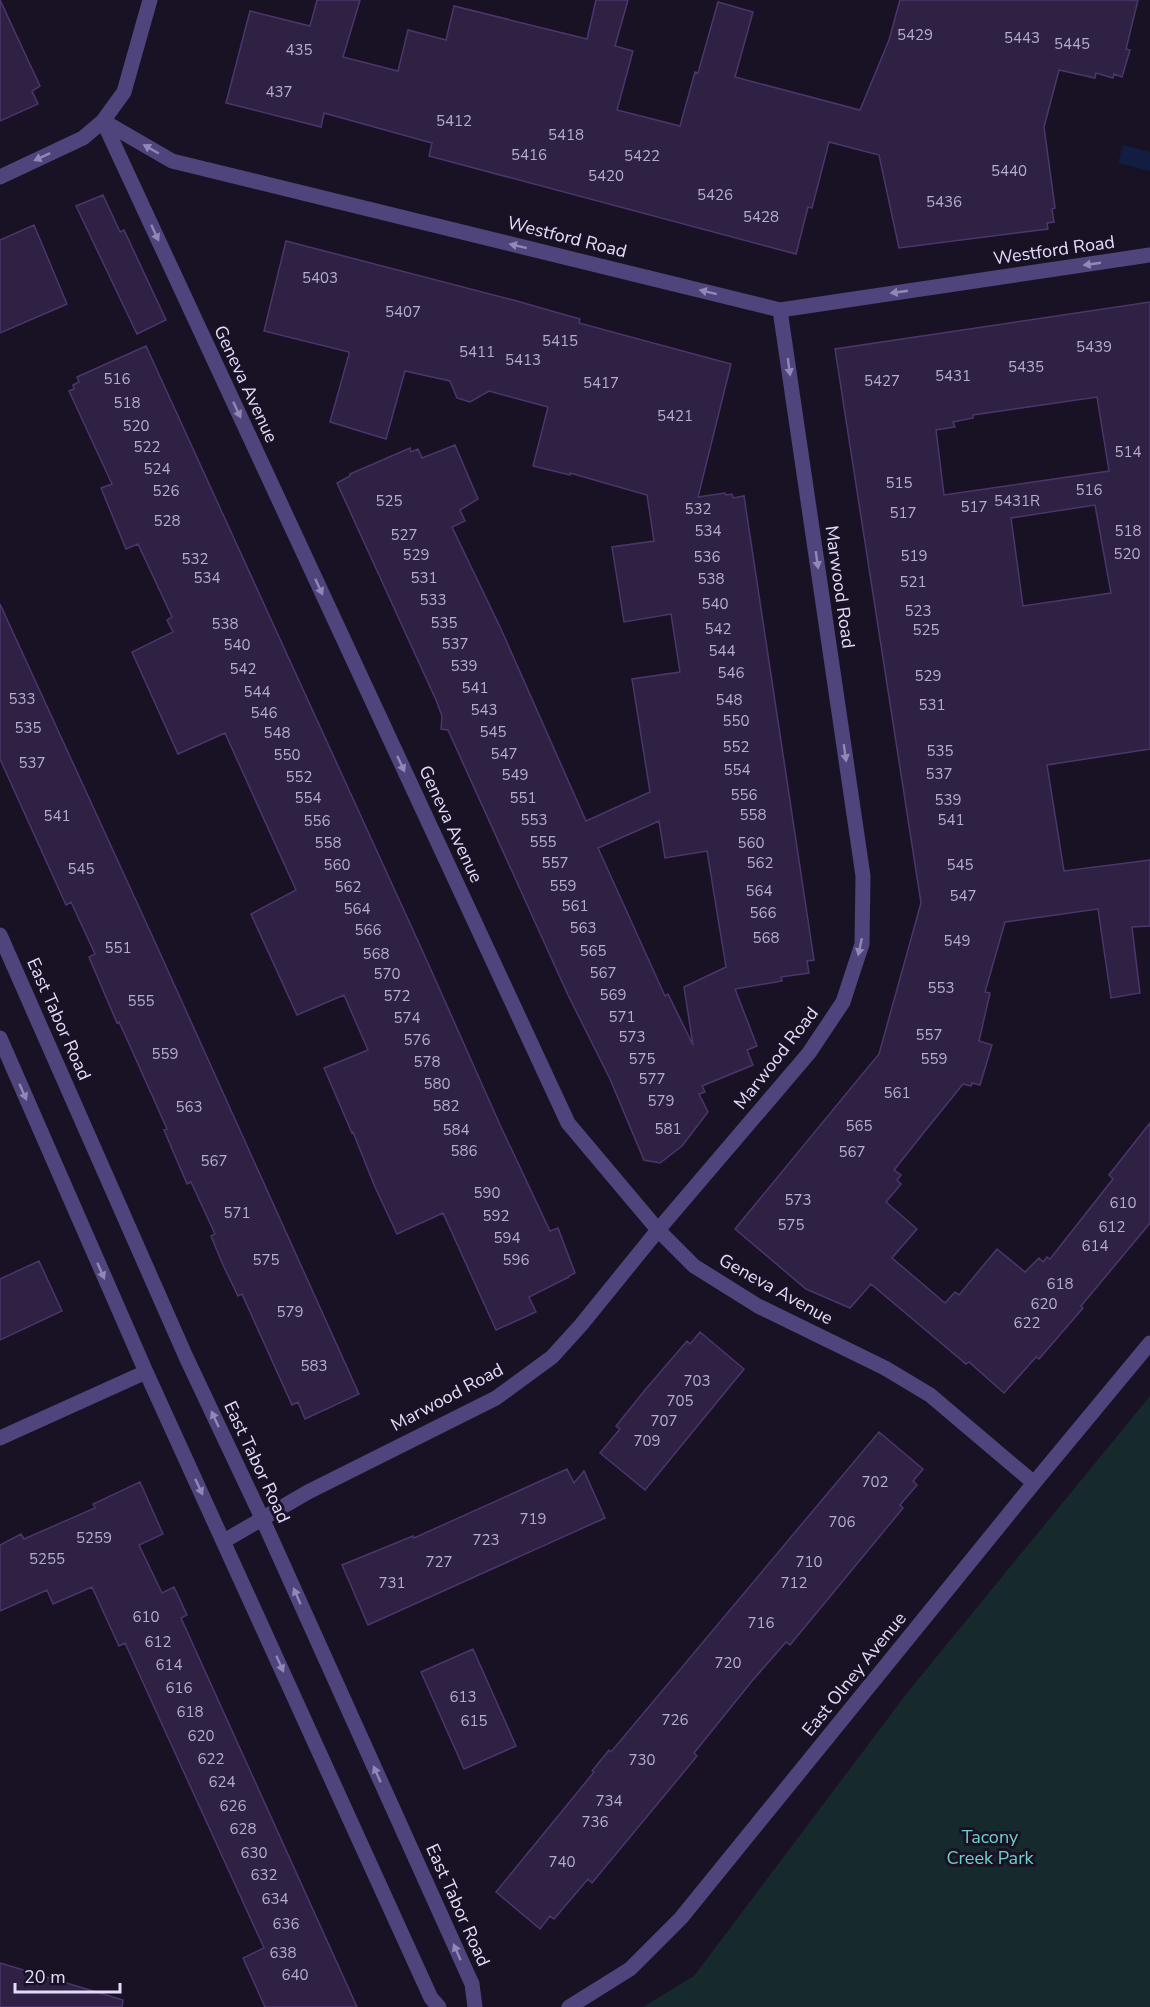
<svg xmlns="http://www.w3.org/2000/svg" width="1150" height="2007" viewBox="0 0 1150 2007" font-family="'Nunito Sans',sans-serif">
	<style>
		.green { fill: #162a2e }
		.water { fill: #131d42 }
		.building { fill: #2e2143; stroke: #4b366c; stroke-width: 1.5; fill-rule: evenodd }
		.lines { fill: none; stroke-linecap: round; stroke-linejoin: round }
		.minor { stroke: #50447d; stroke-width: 15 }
		.oneway { fill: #9388b5 }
		.labels { text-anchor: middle; stroke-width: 6; stroke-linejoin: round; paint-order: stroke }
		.number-label { font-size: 15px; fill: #b6accc }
		.street-label { font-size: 18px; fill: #e4dbfa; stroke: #191225 }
		.park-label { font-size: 18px; fill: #70d1ca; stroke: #191225 }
	</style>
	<rect width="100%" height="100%" fill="#191225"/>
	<path class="green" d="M1150 1396V2007H643L694 1976 907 1693Z"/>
	<path class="water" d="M1123 145 1150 152V171L1118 163Z"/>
	<path class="building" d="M0 0 40 86 32 91 38 104 0 121Z
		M317 0H360L343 57 398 71 408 30 446 40 454 6 587 39 596 0H628L615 46 633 51 617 110 680 126 695 72 698 73 718 2 753 12 735 77 860 110 889 40 900 0H1138L1126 49 1130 50 1122 77 1114 74 1113 78 1096 73 1095 78 1059 70 1044 127 1055 208 1052 209 1054 222 1047 223 1048 229 899 248 879 155 829 142 812 208 808 207 796 254 429 156 432 143 324 113 321 127 226 103 250 11 310 26Z
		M103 195 120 232 124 230 166 320 137 334 76 206Z
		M34 225 67 304 0 333V240Z
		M286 241 513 300 580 319 579 323 731 364 698 497 725 493 726 495 732 494 733 498 744 496 814 960 807 961 809 973 781 977 782 981 735 989 757 1046 747 1050 753 1065 702 1086 705 1092 699 1094 708 1112 682 1146 660 1163 644 1160 610 1079 568 995 448 730 441 729 442 716 436 700 337 483 350 476V474L410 448 411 452 418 449 422 458 455 445 478 499 460 510 465 521 452 527 501 629 586 821 650 792 632 679 680 672 671 614 624 622 612 547 654 541 647 495 570 473V475L533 466 548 407 489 391 470 402 457 398 450 381 405 371 386 439 330 422 349 354V352L264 331ZM659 821 665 858 707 851 726 967 684 987 693 1045 668 994 665 996 598 848Z
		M1150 302V749L1047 765 1064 871 1150 860V926L1132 927 1140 993 1111 998 1098 909 1005 922 985 992 990 993 979 1041 992 1045 980 1085 972 1083 971 1086 963 1084 925 1131 894 1170 901 1175 897 1180 901 1184 886 1202 917 1229 892 1258 945 1303 955 1292 959 1295 997 1249 1025 1272 1039 1258 1043 1262 1047 1257 1050 1259 1113 1179 1109 1175 1150 1123V1223L1081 1306 1083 1308 1039 1359 1036 1357 1004 1393 969 1362 966 1364 871 1284 850 1308 806 1289 735 1229 879 1054 921 903 835 349ZM1097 397 1109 471 944 495 936 430 955 427 953 422 973 418V415ZM1095 505 1111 593 1023 606 1011 518Z
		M146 346 423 952 501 1127 550 1231 558 1228 575 1273 569 1276V1277L529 1297 536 1312 496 1330 443 1213 397 1234 375 1187 353 1132 352 1133 324 1068 368 1050 344 995 297 1015 251 914 296 890 225 733 178 754 132 652 173 632 167 620 172 617 138 544 126 549 101 488 112 484 69 391 74 389 73 385 79 382 77 377Z
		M0 604 155 942 359 1394 305 1419 298 1402 292 1405 242 1294 238 1296 223 1265 211 1236 215 1234 191 1182 187 1184 164 1130 167 1129 126 1037 119 1022 117 1023 89 957 95 954 71 902 66 905 0 759Z
		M39 1261 62 1311 0 1340V1279Z
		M700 1332 744 1369 645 1490 600 1453 620 1429 616 1426 645 1390 687 1341 690 1344Z
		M879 1432 923 1469 913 1481 917 1485 900 1505 903 1508 790 1645 786 1642 752 1681 694 1753 697 1756 592 1883 588 1879 554 1919 550 1916 540 1929 496 1892 594 1772 592 1771 609 1750 611 1752Z
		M567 1469 574 1483 584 1471 605 1518 368 1625 342 1565 413 1536 414 1538Z
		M140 1482 163 1534 139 1545 162 1593 174 1587 187 1615 181 1618 357 2007H265L243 1958 264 1948 125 1643 119 1646 92 1587 53 1604 47 1590 0 1611V1545L21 1534 24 1539 95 1508 93 1504Z
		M473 1649 516 1746 464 1769 421 1672Z
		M0 1963 123 2000 122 2007H0Z"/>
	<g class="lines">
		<path class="minor" d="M103 121 568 1123 658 1230 694 1266 758 1306 885 1368 930 1395 1034 1483
			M103 121 172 161 780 310 1150 255
			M0 177 83 138 103 121 124 92 150 0
			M0 935 186 1357 262 1518 472 1984 475 2007
			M0 1038 146 1372 431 1998 439 2007
			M0 1438 146 1372
			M224 1541 308 1492 496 1398 552 1357 581 1325 658 1230 809 1053 843 1002 862 944 863 876 780 310
			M569 2007 630 1969 681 1918 1034 1483 1150 1343"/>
	</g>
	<defs><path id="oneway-solid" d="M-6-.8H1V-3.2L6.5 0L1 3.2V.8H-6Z" transform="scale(1.5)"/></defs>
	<g class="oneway">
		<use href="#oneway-solid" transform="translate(151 149) rotate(-150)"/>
		<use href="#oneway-solid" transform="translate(42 157) rotate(155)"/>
		<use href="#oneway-solid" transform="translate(155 233) rotate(65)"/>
		<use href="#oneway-solid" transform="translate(518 246) rotate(-166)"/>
		<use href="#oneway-solid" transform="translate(1092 264) rotate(172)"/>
		<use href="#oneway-solid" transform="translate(708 292) rotate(-166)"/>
		<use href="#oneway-solid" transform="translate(899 292) rotate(172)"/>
		<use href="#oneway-solid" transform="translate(789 367) rotate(82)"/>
		<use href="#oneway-solid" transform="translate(237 410) rotate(65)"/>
		<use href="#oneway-solid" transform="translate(817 560) rotate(82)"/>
		<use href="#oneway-solid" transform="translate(319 587) rotate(65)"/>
		<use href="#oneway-solid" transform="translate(845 753) rotate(82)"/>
		<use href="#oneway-solid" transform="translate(401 764) rotate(65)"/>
		<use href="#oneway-solid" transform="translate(860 947) rotate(102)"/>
		<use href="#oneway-solid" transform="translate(23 1092) rotate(66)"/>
		<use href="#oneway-solid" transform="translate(101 1271) rotate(66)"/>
		<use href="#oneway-solid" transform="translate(215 1419) rotate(-115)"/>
		<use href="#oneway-solid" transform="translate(199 1487) rotate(65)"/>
		<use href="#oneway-solid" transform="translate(297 1596) rotate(-114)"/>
		<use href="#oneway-solid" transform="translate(280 1664) rotate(66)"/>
		<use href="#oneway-solid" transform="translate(377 1774) rotate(-114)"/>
		<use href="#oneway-solid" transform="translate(457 1952) rotate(-114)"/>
	</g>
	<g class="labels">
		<g class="number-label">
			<text x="915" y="40">5429</text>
			<text x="1022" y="43">5443</text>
			<text x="1072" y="49">5445</text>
			<text x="299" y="55">435</text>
			<text x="279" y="97">437</text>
			<text x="454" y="126">5412</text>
			<text x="566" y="140">5418</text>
			<text x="529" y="160">5416</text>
			<text x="642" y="161">5422</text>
			<text x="1009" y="176">5440</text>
			<text x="606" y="181">5420</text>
			<text x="715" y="200">5426</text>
			<text x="944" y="207">5436</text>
			<text x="761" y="222">5428</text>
			<text x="320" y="283">5403</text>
			<text x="403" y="317">5407</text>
			<text x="560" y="346">5415</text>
			<text x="1094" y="352">5439</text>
			<text x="477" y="357">5411</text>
			<text x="523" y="365">5413</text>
			<text x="1026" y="372">5435</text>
			<text x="953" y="381">5431</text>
			<text x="117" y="384">516</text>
			<text x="882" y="386">5427</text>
			<text x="601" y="388">5417</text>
			<text x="127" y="408">518</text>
			<text x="675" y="421">5421</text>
			<text x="136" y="431">520</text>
			<text x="147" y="452">522</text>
			<text x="1128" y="457">514</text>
			<text x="157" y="474">524</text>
			<text x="899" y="488">515</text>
			<text x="1089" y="495">516</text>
			<text x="166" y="496">526</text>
			<text x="389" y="506">525</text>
			<text x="1017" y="506">5431R</text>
			<text x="974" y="512">517</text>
			<text x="698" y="514">532</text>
			<text x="903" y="518">517</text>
			<text x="167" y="526">528</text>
			<text x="708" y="536">534</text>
			<text x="1128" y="536">518</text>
			<text x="404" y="540">527</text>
			<text x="1127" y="559">520</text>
			<text x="416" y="560">529</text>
			<text x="914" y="561">519</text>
			<text x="707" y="562">536</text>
			<text x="195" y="564">532</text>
			<text x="207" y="583">534</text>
			<text x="424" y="583">531</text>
			<text x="711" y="584">538</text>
			<text x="913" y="587">521</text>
			<text x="433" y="605">533</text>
			<text x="715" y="609">540</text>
			<text x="918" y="616">523</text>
			<text x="444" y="628">535</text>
			<text x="225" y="629">538</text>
			<text x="718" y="634">542</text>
			<text x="926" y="635">525</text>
			<text x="455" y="649">537</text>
			<text x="237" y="650">540</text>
			<text x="722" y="656">544</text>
			<text x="464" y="671">539</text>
			<text x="243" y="674">542</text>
			<text x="731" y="678">546</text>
			<text x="928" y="681">529</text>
			<text x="475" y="693">541</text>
			<text x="257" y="697">544</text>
			<text x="22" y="704">533</text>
			<text x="729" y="705">548</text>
			<text x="932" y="710">531</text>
			<text x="484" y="715">543</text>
			<text x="264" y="718">546</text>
			<text x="736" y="726">550</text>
			<text x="28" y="733">535</text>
			<text x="493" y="737">545</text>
			<text x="277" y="738">548</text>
			<text x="736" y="752">552</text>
			<text x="940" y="756">535</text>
			<text x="504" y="759">547</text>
			<text x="287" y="760">550</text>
			<text x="32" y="768">537</text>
			<text x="737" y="775">554</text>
			<text x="939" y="779">537</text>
			<text x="515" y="780">549</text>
			<text x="299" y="782">552</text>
			<text x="744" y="800">556</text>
			<text x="308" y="803">554</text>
			<text x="523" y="803">551</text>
			<text x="948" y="805">539</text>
			<text x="753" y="820">558</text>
			<text x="57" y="821">541</text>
			<text x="534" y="825">553</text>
			<text x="951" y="825">541</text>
			<text x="317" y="826">556</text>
			<text x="543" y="847">555</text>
			<text x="328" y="848">558</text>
			<text x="751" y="848">560</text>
			<text x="555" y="868">557</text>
			<text x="760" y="868">562</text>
			<text x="337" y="870">560</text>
			<text x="960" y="870">545</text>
			<text x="81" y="874">545</text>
			<text x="563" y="891">559</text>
			<text x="348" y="892">562</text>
			<text x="759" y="896">564</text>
			<text x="963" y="901">547</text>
			<text x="575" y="911">561</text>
			<text x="357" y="914">564</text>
			<text x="763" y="918">566</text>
			<text x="583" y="933">563</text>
			<text x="368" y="935">566</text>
			<text x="766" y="943">568</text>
			<text x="957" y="946">549</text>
			<text x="118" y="953">551</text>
			<text x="593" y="956">565</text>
			<text x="376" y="959">568</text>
			<text x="603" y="978">567</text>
			<text x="387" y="979">570</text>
			<text x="941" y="993">553</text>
			<text x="613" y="1000">569</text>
			<text x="397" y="1001">572</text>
			<text x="141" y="1006">555</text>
			<text x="622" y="1022">571</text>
			<text x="407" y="1023">574</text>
			<text x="929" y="1040">557</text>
			<text x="632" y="1042">573</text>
			<text x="417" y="1045">576</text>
			<text x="165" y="1059">559</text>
			<text x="642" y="1064">575</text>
			<text x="934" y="1064">559</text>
			<text x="427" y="1067">578</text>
			<text x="652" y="1084">577</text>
			<text x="437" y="1089">580</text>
			<text x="897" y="1098">561</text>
			<text x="661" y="1106">579</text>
			<text x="446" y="1111">582</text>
			<text x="189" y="1112">563</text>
			<text x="859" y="1131">565</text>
			<text x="668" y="1134">581</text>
			<text x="456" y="1135">584</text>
			<text x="464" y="1156">586</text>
			<text x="852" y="1157">567</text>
			<text x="214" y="1166">567</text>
			<text x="487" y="1198">590</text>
			<text x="798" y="1205">573</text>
			<text x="1123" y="1208">610</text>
			<text x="237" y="1218">571</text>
			<text x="496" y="1221">592</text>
			<text x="791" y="1230">575</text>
			<text x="1112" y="1232">612</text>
			<text x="507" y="1243">594</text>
			<text x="1095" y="1251">614</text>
			<text x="266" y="1265">575</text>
			<text x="516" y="1265">596</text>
			<text x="1060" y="1289">618</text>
			<text x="1044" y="1309">620</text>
			<text x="290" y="1317">579</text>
			<text x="1027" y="1328">622</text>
			<text x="314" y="1371">583</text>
			<text x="697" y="1386">703</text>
			<text x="680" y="1406">705</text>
			<text x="664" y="1426">707</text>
			<text x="647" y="1446">709</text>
			<text x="875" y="1487">702</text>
			<text x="533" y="1524">719</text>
			<text x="842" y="1527">706</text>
			<text x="94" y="1543">5259</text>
			<text x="486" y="1545">723</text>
			<text x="47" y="1564">5255</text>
			<text x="439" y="1567">727</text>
			<text x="809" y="1567">710</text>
			<text x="392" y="1588">731</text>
			<text x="794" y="1588">712</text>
			<text x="146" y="1622">610</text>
			<text x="761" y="1628">716</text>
			<text x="158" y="1647">612</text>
			<text x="728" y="1668">720</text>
			<text x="169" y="1670">614</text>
			<text x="179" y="1693">616</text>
			<text x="463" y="1702">613</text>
			<text x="190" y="1717">618</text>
			<text x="675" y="1725">726</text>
			<text x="474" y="1726">615</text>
			<text x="201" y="1741">620</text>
			<text x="211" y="1764">622</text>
			<text x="642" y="1765">730</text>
			<text x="222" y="1787">624</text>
			<text x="609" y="1806">734</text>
			<text x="233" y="1811">626</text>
			<text x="595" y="1827">736</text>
			<text x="243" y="1834">628</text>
			<text x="254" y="1858">630</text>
			<text x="562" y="1867">740</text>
			<text x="264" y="1880">632</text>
			<text x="275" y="1904">634</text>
			<text x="286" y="1929">636</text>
			<text x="283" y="1958">638</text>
			<text x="295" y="1980">640</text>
		</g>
		<g class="street-label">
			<text transform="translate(567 237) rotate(14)" y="6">Westford Road</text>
			<text transform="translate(1054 250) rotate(-8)" y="6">Westford Road</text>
			<text transform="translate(246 384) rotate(65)" y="6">Geneva Avenue</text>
			<text transform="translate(840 587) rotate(82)" y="6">Marwood Road</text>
			<text transform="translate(451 824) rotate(65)" y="6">Geneva Avenue</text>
			<text transform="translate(59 1019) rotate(66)" y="6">East Tabor Road</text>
			<text transform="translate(776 1058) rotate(-52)" y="6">Marwood Road</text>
			<text transform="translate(776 1289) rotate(29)" y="6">Geneva Avenue</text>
			<text transform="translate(447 1397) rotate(-28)" y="6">Marwood Road</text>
			<text transform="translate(257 1462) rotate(65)" y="6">East Tabor Road</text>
			<text transform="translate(854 1674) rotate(-51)" y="6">East Olney Avenue</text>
			<text transform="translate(458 1905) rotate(66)" y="6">East Tabor Road</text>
		</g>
		<g class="park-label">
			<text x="990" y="1843">Tacony<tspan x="990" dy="21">Creek Park</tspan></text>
		</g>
	</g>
	<path d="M15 1983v9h105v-9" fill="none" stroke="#e4dbfa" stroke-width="3"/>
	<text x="24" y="1983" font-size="18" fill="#e4dbfa" stroke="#191225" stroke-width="4.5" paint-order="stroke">20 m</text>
</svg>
